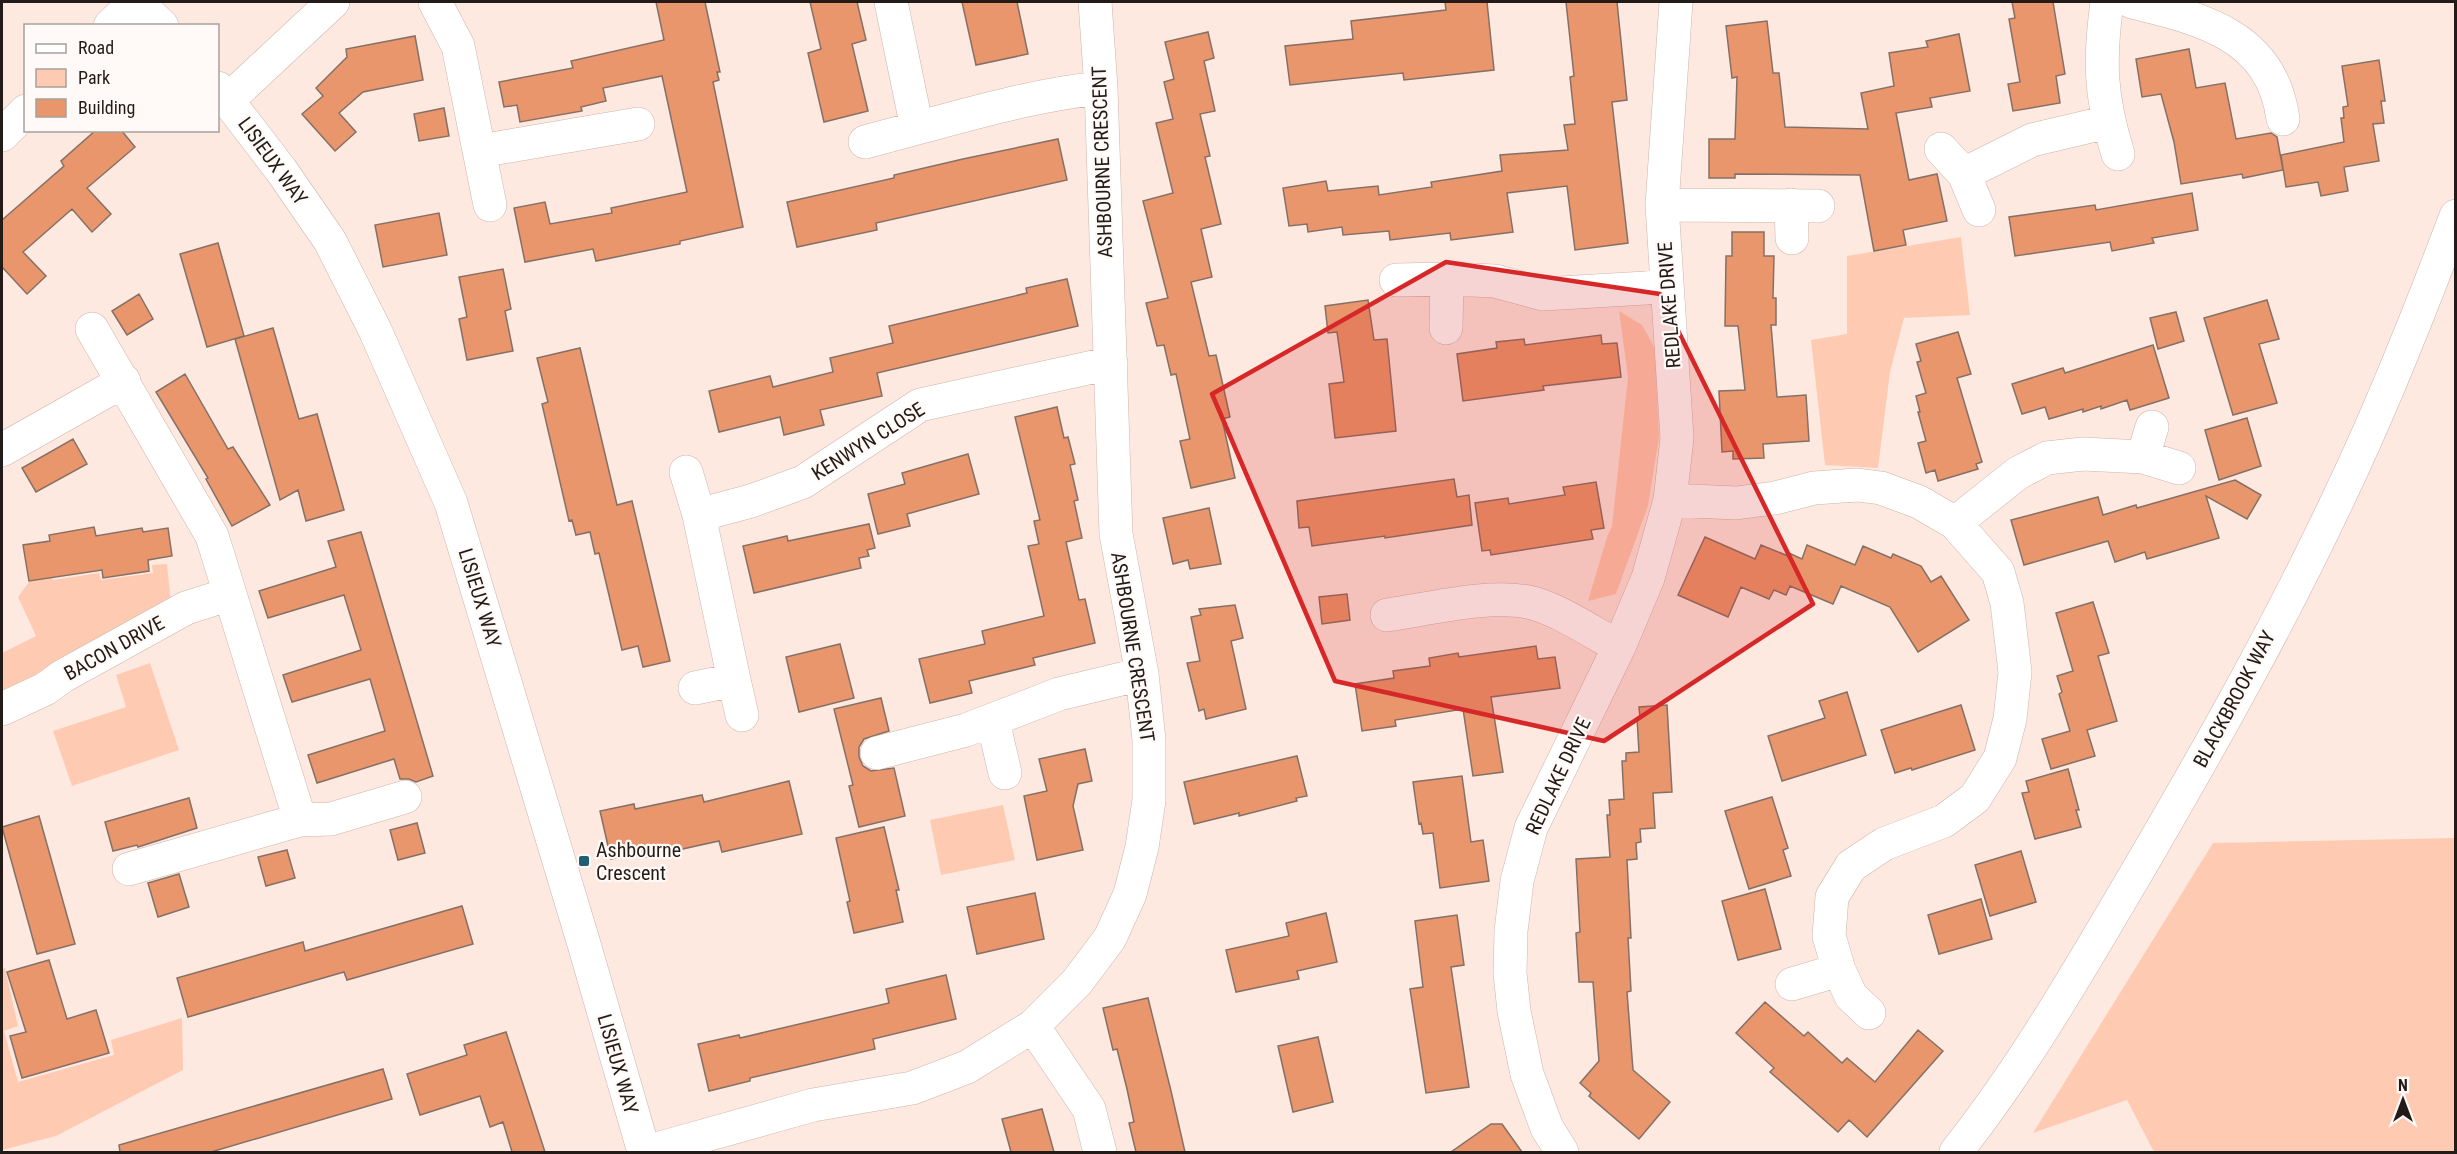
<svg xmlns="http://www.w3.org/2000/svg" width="2457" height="1154" viewBox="0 0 2457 1154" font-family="'Roboto Condensed',sans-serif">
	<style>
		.green { fill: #fecbb2 }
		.building { fill: #e9966c; stroke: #867066; stroke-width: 1.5 }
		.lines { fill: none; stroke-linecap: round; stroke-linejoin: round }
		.minor-casing { stroke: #cdb5aa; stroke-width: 34 }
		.tertiary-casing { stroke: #cdb5aa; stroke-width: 34 }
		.minor { stroke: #fff; stroke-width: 33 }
		.tertiary { stroke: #fff; stroke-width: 33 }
		.marked { fill: #d62828; fill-opacity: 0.2; stroke: #d62828; stroke-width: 4.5; stroke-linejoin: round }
		.poi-dot { fill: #215f75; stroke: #fffaf7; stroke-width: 2 }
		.labels { text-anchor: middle; stroke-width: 4.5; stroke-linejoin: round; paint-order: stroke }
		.street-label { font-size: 20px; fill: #231b17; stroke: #fffaf7 }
		.poi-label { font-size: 20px; fill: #231b17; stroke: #fffaf7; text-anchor: start }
	</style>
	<rect width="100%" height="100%" fill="#fde9e0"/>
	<path class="green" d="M1961 237 1970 315 1904 318 1890 372 1878 468 1825 465 1811 340 1847 334V256Z
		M1619 311 1642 325 1655 348 1659 437 1648 506 1616 594 1588 601 1607 537 1612 526 1628 377Z
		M167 564 171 603 2 692V653L36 636 18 597 31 579 51 575 53 580 99 573 101 580 153 573 152 565Z
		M150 663 179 750 72 786 53 731 126 707 116 675Z
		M1003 805 1015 860 941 875 930 820Z
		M2455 838V1152H2154L2127 1100 2033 1133 2213 843Z
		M5 968 18 1026 4 1031 18 1082 114 1055 111 1040 182 1018 183 1070 56 1136 2 1150V969Z"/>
	<path class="building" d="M656 2H705L720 72H717L719 80 713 82 743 227 680 241V244L596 261 593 249 525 262 514 208 545 202 550 224 612 213 611 208 687 192 662 76 603 88 606 101 581 107 582 111 520 122 517 105 504 107 499 82 573 68 571 61 664 40Z
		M810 2H857L866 40 852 44 868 111 824 122 808 53 821 49Z
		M962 2H1017L1028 54 976 65Z
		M1445 2H1487L1494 70 1404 80 1403 73 1290 85 1285 46 1353 39 1351 21 1446 10Z
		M1566 2H1617L1627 100 1612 102 1628 243 1575 250 1567 186 1507 193 1513 232 1451 240 1450 233 1390 240 1389 231 1343 235 1342 227 1308 232 1307 224 1289 226 1283 188 1326 181 1328 191 1378 186 1379 195 1432 187 1431 182 1502 171 1500 155 1568 150 1564 125 1575 124 1570 77 1574 76Z
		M2012 2H2053L2065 74 2056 76 2060 103 2013 111 2008 84 2020 82 2009 19 2015 18Z
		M1767 21 1773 73H1779L1785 127 1868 129 1861 93 1894 86 1889 53 1928 47 1926 41 1959 34 1970 91 1930 98 1932 107 1896 113 1909 180 1937 174 1947 221 1903 230 1906 245 1874 251 1860 175 1735 174V178H1709V139H1735L1737 77 1732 78 1726 26Z
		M1208 32 1214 58 1204 61 1215 111 1200 114 1210 156 1205 157 1221 224 1201 229 1212 277 1191 282 1209 356 1216 355 1222 381 1230 417 1222 419 1235 478 1191 488 1180 441 1190 439 1176 374 1171 375 1164 345 1157 346 1146 303 1168 298 1143 201 1173 193 1156 123 1173 119 1164 82 1174 79 1165 42Z
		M415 36 423 80 363 92 339 113 356 132 335 151 302 114 323 96 316 88 347 57 346 49Z
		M2189 49 2196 88 2225 83 2236 139 2271 133 2277 137 2283 170 2243 178 2242 174 2181 184 2174 142 2161 94 2142 97 2136 59Z
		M2379 60 2385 101H2381L2384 123 2373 124 2379 161 2344 167 2348 191 2321 196 2318 182 2286 187 2281 155 2344 142 2341 118H2344L2343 107 2348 106 2342 66Z
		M444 108 449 136 419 141 414 114Z
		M96 130H121L135 147 87 188 111 214 92 232 72 209 23 252 46 276 27 294 3 268 2 270V220L64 166 61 161Z
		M1058 139 1067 180 876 223 877 230 797 247 787 202 894 178V175L963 159Z
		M2192 193 2198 230 2152 238 2154 243 2112 251 2110 242 2015 256 2009 217 2095 205 2096 210Z
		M439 213 447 255 383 267 375 225Z
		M1732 232H1764V256H1774L1773 298H1776V325H1771L1777 397 1806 395 1809 441 1763 444 1764 458 1733 459V451L1722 452 1719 391 1745 390 1738 326H1725L1726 256H1732Z
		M218 243 244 336 207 347 180 254Z
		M503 269 511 309 505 311 513 351 467 360 459 319 467 317 459 277Z
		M1067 279 1078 326 877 373 882 396 820 410 824 425 784 435 780 417 719 432 709 391 770 376 773 387 833 372 830 358 893 343 889 326 1027 293 1026 288Z
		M139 294 153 319 127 335 112 311Z
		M1368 300 1374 340 1387 339 1396 431 1335 438 1329 384 1344 382 1337 332 1328 333 1325 306Z
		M2267 300 2279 339 2259 344 2277 403 2233 415 2204 318Z
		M2176 312 2184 341 2158 349 2150 318Z
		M273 328 299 419 317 414 344 510 306 521 298 490 280 500 235 339Z
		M1958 332 1971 374 1957 378 1982 462 1976 464 1978 469 1938 481 1935 470 1926 473 1918 443 1926 441 1918 412H1920L1916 396 1926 393 1917 362 1921 361 1916 344Z
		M1601 335 1602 344 1617 343 1621 377 1543 386 1544 390 1463 401 1457 354 1497 348 1496 342 1524 339 1525 345Z
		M2153 345 2169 398 2130 410 2127 400 2101 409V406L2083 412V409L2049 419 2045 407 2022 414 2012 384 2063 368 2065 373Z
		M580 348 617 505 632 501 670 661 643 667 638 646 622 650 599 553 595 554 590 532 576 535 572 520 569 521 542 404 548 402 537 358Z
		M185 374 228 449 233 447 270 505 232 526 206 479 208 478 156 392Z
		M1057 407 1064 438 1068 437 1075 464 1070 465 1078 500 1074 501 1082 538 1066 542 1079 600 1085 599 1095 643 1033 658 1035 665 969 681 972 693 930 703 919 659 985 644 982 631 1044 616 1028 546 1039 544 1034 521 1040 520 1015 417Z
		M2247 418 2261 466 2219 480 2205 430Z
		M73 439 87 464 36 492 22 468Z
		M968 454 979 494 907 514 910 526 878 534 868 494 905 484 902 473Z
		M1454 479 1457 497 1469 495 1472 525 1385 538V536L1312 546 1309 527 1299 528 1297 501Z
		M2235 480 2261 495 2247 519 2206 496 2219 538 2147 559 2145 552 2115 562 2108 541 2024 565 2011 520 2098 497 2103 515 2136 505 2137 508Z
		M1596 482 1604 528 1591 530 1593 539 1491 555 1490 550 1482 551 1475 503 1508 498 1509 504 1565 495 1563 487Z
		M1209 508 1221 564 1190 569 1188 560 1173 564 1163 518Z
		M869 524 875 548 867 550 869 556 859 558 861 568 754 593 743 546 787 536 788 541Z
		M94 527 96 536 142 528 143 532 168 528 172 556 148 560 149 571 103 578 102 570 29 581 23 545 50 541 49 535Z
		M361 532 433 776 416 782 409 779H400L394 759 317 783 308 755 385 731 370 679 292 702 283 675 361 650 344 595 268 618 259 591 336 567 328 541Z
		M1705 537 1755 559 1761 545 1788 556 1789 553 1802 559 1807 545 1855 565 1863 546 1891 558 1893 554 1921 566 1931 582 1941 576 1969 620 1918 652 1890 607 1841 586 1833 604 1790 586 1786 595 1774 590 1769 599 1741 587 1728 617 1678 595Z
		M1347 594 1350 620 1322 624 1319 597Z
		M2093 602 2109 653 2098 656 2117 721 2087 730 2095 756 2051 769 2042 739 2070 731 2059 694 2062 692 2057 676 2073 671 2056 613Z
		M1235 605 1243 638 1231 641 1246 709 1206 719 1204 709 1199 711 1187 663 1200 661 1191 617 1201 615 1199 609Z
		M840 644 854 698 799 712 786 657Z
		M1536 646 1538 659 1555 657 1560 688 1491 697 1503 772 1473 776 1463 709 1395 720 1396 726 1362 731 1355 684 1394 678 1393 671 1430 666 1429 658 1458 653 1459 657Z
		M1847 692 1866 755 1782 781 1768 736 1825 718 1819 701Z
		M881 698 889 731 864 739 859 747V757L863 766 871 771 894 768 905 816 859 827 849 786 853 785 834 709Z
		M1667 705 1672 792 1653 793 1655 828 1640 829 1641 842 1636 843 1637 859 1627 860 1631 938H1628L1631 991 1627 992 1633 1070 1670 1102 1639 1139 1589 1096 1591 1093 1580 1083 1599 1061 1593 982H1579L1576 933 1580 932 1576 859 1610 857 1607 815H1610L1609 800 1624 799 1622 761H1626V753L1639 752 1637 718H1640L1639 707Z
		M1961 705 1975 750 1912 770 1911 768 1895 773 1881 730Z
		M1085 749 1092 781 1078 784 1073 806 1083 850 1037 860 1024 796 1047 791 1039 759Z
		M1297 756 1307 796 1296 798 1297 801 1239 816V813L1194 824 1184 782Z
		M2068 769 2079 810H2076L2081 827 2035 839 2022 793 2029 792 2026 781Z
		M1462 776 1471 842 1483 840 1489 881 1440 888 1433 833 1423 834 1421 823 1419 824 1413 782Z
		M789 781 802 834 722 852 719 841 646 857 645 851 611 859 600 811 634 804 635 809 702 795 704 802Z
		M1772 797 1788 848 1783 850 1791 876 1749 889 1725 811Z
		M189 798 197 828 138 847 137 845 113 851 105 822Z
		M39 816 75 944 37 954 2 827Z
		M417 823 425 853 398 860 390 830Z
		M884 827 899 890H896L903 922 854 933 847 902 850 901 836 838Z
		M287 850 295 878 266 886 258 857Z
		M2021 851 2036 902 1990 916 1975 865Z
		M179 874 189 907 158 917 148 883Z
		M1765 889 1781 949 1738 960 1722 901Z
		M1035 893 1044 939 977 954 967 907Z
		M1981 899 1992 939 1939 954 1928 915Z
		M462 906 473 944 347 980 344 972 188 1017 177 978 303 942 305 951Z
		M1326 913 1337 962 1297 971 1299 979 1236 992 1226 950 1289 936 1286 923Z
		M1457 915 1464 965 1451 967 1469 1087 1426 1093 1410 989 1423 987 1415 921Z
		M49 960 67 1019 96 1010 109 1053 22 1078 10 1036 26 1032 7 972Z
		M946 975 956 1019 873 1039 875 1049 750 1078V1081L709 1091 698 1044 739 1035 740 1038 889 1003 886 989Z
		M1148 998 1171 1091 1185 1152H1136L1129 1123 1134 1122 1127 1089 1117 1049 1113 1050 1103 1008Z
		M1765 1002 1804 1036 1808 1032 1842 1063 1847 1058 1875 1082 1918 1030 1943 1051 1867 1137 1849 1120 1838 1132 1770 1072 1774 1068 1736 1033Z
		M506 1032 545 1152H512L503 1122 490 1127 480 1096 420 1115 407 1074 467 1055 464 1045Z
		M1318 1037 1333 1102 1293 1112 1278 1046Z
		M383 1069 392 1099 211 1152H120L119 1145Z
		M1042 1109 1054 1152H1011L1002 1119Z
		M1491 1124H1502L1522 1152H1451Z"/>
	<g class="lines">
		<defs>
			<path id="minor" d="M435 2 458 46 490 205
				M891 2 917 128C977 112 1039 94 1101 88
				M2107 2C2099 61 2100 96 2118 154
				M2132 2C2203 19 2272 36 2283 119
				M110 26 135 2
				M228 100 333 2
				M2 135 26 111
				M865 142 917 128
				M1941 149 1964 174 1979 210
				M480 151 638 124
				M1964 174 2032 140 2108 122
				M1662 205 1818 206
				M1791 205 1792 238
				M1396 280 1447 279 1495 281 1543 294 1646 288 1666 285
				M1446 328 1447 279
				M2 450 124 381
				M2143 457 2152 427
				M686 472 699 515 734 680 695 688
				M1670 500 1736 503 1775 498 1814 488 1857 485 1881 488 1919 502 1955 523 1998 572 2007 603 2015 672 2010 719 2000 758 1975 798 1944 821 1884 844 1851 866 1832 897 1829 936 1839 970 1851 996 1869 1013
				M699 515 751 501 803 482 920 405 1111 363
				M1955 523 2018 473 2047 458 2083 454 2143 457 2179 468
				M1387 615C1429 609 1488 594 1528 602 1555 607 1595 634 1619 647
				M734 680 742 715
				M2 709 45 689 63 676 186 608 230 594 212 536 92 329
				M993 721 1005 773
				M877 753 966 730 1059 694 1142 674
				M300 820 331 819 405 797
				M129 869 300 820 230 594
				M1792 984 1839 970
				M1033 1026 1089 1109 1100 1152
				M646 1152 813 1105 912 1088 967 1067 1033 1026 1077 982 1110 938 1130 894 1142 847 1149 800V740L1142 674 1116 534 1101 88 1095 2
				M1562 1152 1547 1128 1527 1074 1514 1011 1510 973 1511 931 1517 881 1531 828 1619 647 1648 578 1670 500 1677 438 1662 205 1676 2"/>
			<path id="tertiary" d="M137 2 162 26
				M218 88 281 170 330 241 375 330 451 503 584 944 644 1152
				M1956 1152C2028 1061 2085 960 2144 860 2214 740 2282 619 2341 493 2384 403 2421 309 2456 216"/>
		</defs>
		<use href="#minor" class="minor-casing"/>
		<use href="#tertiary" class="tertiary-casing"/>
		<use href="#minor" class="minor"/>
		<use href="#tertiary" class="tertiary"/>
	</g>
	<path class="marked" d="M1446 262 1660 294 1813 604 1604 741 1335 681 1212 394Z"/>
	<rect class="poi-dot" x="578" y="855" width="12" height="12" rx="3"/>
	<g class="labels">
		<g class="street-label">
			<text transform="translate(273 161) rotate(54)" y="7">LISIEUX WAY</text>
			<text transform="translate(1102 162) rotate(-92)" y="7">ASHBOURNE CRESCENT</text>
			<text transform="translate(1669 305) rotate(-94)" y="7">REDLAKE DRIVE</text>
			<text transform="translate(868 441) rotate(-32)" y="7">KENWYN CLOSE</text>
			<text transform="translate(480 598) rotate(73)" y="7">LISIEUX WAY</text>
			<text transform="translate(1133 647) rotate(81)" y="7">ASHBOURNE CRESCENT</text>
			<text transform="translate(114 648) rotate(-29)" y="7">BACON DRIVE</text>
			<text transform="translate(2234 699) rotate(-62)" y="7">BLACKBROOK WAY</text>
			<text transform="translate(1558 776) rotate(-65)" y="7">REDLAKE DRIVE</text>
			<text transform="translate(618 1064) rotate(74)" y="7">LISIEUX WAY</text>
		</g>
		<g class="poi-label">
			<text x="596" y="857">Ashbourne<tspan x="596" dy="23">Crescent</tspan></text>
		</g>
	</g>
	<rect width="2457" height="1154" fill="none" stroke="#231b17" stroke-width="6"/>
	<rect x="24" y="24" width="195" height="108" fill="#fffaf7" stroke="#a7a19d" stroke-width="1.5"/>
	<rect x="36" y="44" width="30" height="9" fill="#ffffff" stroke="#a7a19d" stroke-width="1.5"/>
	<text x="78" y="54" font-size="18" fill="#231b17">Road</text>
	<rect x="36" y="69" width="30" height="18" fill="#fecbb2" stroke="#a7a19d" stroke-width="1.5"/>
	<text x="78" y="84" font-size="18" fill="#231b17">Park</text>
	<rect x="36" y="99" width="30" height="18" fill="#e9966c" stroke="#a7a19d" stroke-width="1.5"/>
	<text x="78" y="114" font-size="18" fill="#231b17">Building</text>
	<g transform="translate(2403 1100)" stroke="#fffaf7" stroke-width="4.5" paint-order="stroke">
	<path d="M0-4.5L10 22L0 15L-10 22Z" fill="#231b17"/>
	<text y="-9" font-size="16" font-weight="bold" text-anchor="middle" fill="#231b17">N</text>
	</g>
</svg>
